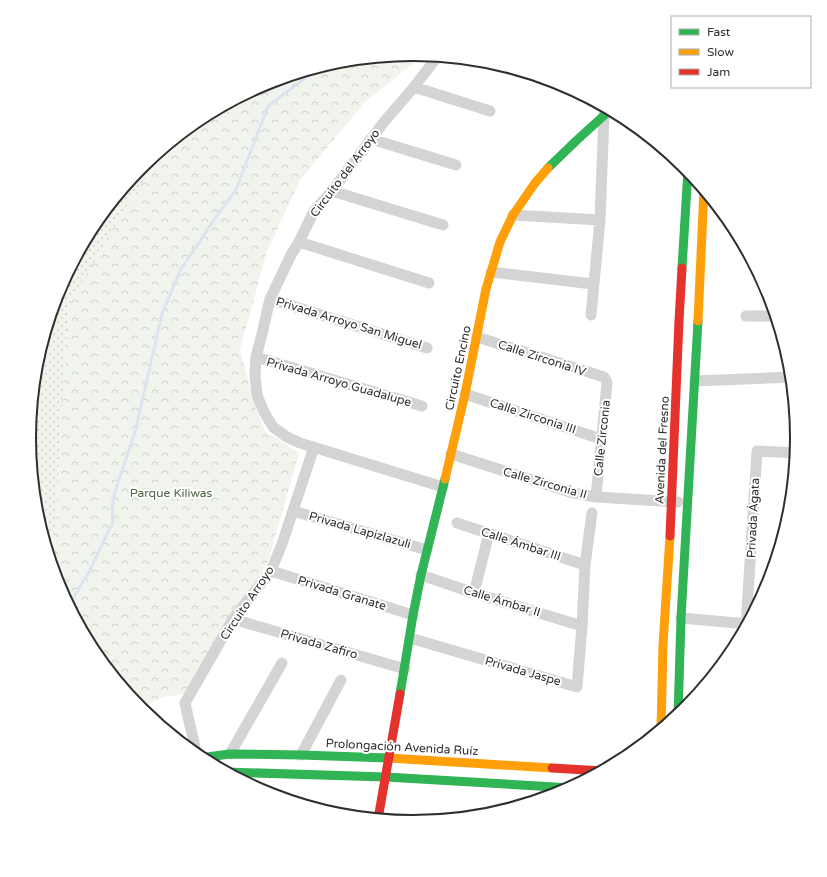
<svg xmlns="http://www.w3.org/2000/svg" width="827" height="877" viewBox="0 0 827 877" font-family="'Varela Round',sans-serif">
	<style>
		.grass { fill: url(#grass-dots) }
		.park { fill: url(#park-crowns) }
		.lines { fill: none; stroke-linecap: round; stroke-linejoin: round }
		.stream { stroke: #dce5ef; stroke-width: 3 }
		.street { stroke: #d4d4d4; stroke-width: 11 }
		.fast { stroke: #30b455; stroke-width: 9 }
		.slow { stroke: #ff9f0a; stroke-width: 9 }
		.jam { stroke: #e5322d; stroke-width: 9 }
		.labels { text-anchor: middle; stroke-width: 4; stroke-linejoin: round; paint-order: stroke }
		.street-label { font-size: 12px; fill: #2f2f2f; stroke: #fff }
		.park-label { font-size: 12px; fill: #4d6641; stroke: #fff }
		.rim { fill: none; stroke: #2f2f2f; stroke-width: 2 }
	</style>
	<defs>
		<pattern id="grass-dots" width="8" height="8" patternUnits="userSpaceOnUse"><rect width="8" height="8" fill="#f0f4ed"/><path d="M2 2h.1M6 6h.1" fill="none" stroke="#ced2cc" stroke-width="1.8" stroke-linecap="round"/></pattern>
		<pattern id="park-crowns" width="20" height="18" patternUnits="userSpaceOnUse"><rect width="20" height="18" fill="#f0f4ed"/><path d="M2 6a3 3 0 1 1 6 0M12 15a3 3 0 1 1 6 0" fill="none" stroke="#ced2cc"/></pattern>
	</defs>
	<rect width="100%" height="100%" fill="#fff"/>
	<path class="grass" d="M165 148 69 305 61 417 56 526 49 556 36 513 29 438 36 363 58 291 94 225 142 166Z"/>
	<path class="park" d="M414 54 424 55 365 102 300 180 266 254 240 350 254 403 265 431 299 453 268 562 187 694 163 697 140 708 94 652 58 585 49 556 56 526 61 417 69 305 118 220 165 148 200 119 267 83 339 61Z"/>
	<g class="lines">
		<path class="stream" d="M69 605 89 572 113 522 112 507 115 492 135 432 162 314 181 269 218 214 236 190 268 106 320 67"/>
		<path class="street" d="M438 56 414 87 384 122 332 191 314 211 299 242 291 255 270 299 262 334 256 357 255 375 257 395 264 412 273 427 287 437 300 443 443 487
			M414 87 490 111
			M371 139 456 165
			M332 191 443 225
			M513 215 600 220
			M299 242 429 283
			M491 272 593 284
			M270 299 427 348
			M591 315 600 220 604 114
			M746 316H776
			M477 337 604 377 606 380 607 383 596 497
			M256 357 422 406
			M695 381 792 377
			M465 394 601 439
			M451 454 573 493 596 497 678 502
			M293 511 427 550
			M457 523 585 565
			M271 571 413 615
			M421 575 474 593 582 626
			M474 593 489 533
			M681 618 748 624
			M233 619 405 669
			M746 625 757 451 797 453
			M410 638 577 687 582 626 585 565 592 513
			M230 754 282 663
			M301 755 341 680
			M197 756 185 703 233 619 271 571 282 544 314 447"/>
		<path class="fast" d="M548 168 577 140 610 110
			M682 268 688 170
			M400 694 413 615 421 575 445 479
			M678 716 681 618 698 321
			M199 758 230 754 301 755 389 758
			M226 772 386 777 572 788"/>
		<path class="slow" d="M698 321 704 189
			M445 479 465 394 486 289 500 242 513 215 535 183 548 168
			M661 730 663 645 670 536
			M389 758 552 768"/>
		<path class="jam" d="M670 536 679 321 682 268
			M552 768 603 771
			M378 819 400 694"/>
	</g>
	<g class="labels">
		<g class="street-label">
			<text transform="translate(345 173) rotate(-53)" y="4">Circuito del Arroyo</text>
			<text transform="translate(349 323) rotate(17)" y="4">Privada Arroyo San Miguel</text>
			<text transform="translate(542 358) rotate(18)" y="4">Calle Zirconia IV</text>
			<text transform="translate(458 368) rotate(-78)" y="4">Circuito Encino</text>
			<text transform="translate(339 382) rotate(16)" y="4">Privada Arroyo Guadalupe</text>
			<text transform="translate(533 416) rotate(18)" y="4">Calle Zirconia III</text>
			<text transform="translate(602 438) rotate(-84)" y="4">Calle Zirconia</text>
			<text transform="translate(662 450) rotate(-87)" y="4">Avenida del Fresno</text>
			<text transform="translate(545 483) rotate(16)" y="4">Calle Zirconia II</text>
			<text transform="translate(753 518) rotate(-87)" y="4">Privada Ágata</text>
			<text transform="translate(360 530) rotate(16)" y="4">Privada Lapizlazuli</text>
			<text transform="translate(521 544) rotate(18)" y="4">Calle Ámbar III</text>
			<text transform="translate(342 593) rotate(17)" y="4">Privada Granate</text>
			<text transform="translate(502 601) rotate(17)" y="4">Calle Ámbar II</text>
			<text transform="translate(247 603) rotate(-56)" y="4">Circuito Arroyo</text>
			<text transform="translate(319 644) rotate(16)" y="4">Privada Zafiro</text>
			<text transform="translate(523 671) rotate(16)" y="4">Privada Jaspe</text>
			<text transform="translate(402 747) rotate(3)" y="4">Prolongación Avenida Ruíz</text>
		</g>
		<g class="park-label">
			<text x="171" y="497">Parque Kiliwas</text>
		</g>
	</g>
	<path d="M0 0H827V877H0ZM36 438a377 377 0 1 1 754 0a377 377 0 1 1-754 0Z" fill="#fff" fill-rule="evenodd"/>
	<path class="rim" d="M36 438a377 377 0 1 1 754 0a377 377 0 1 1-754 0Z"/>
	<rect x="671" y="16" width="140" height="72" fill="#ffffff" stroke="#acacac"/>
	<rect x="679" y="29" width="20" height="6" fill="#30b455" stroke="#acacac"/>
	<text x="707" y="36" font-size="12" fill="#2f2f2f">Fast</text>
	<rect x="679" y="49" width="20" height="6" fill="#ff9f0a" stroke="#acacac"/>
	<text x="707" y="56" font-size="12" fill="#2f2f2f">Slow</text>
	<rect x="679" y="69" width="20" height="6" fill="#e5322d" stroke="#acacac"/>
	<text x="707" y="76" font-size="12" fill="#2f2f2f">Jam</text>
</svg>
